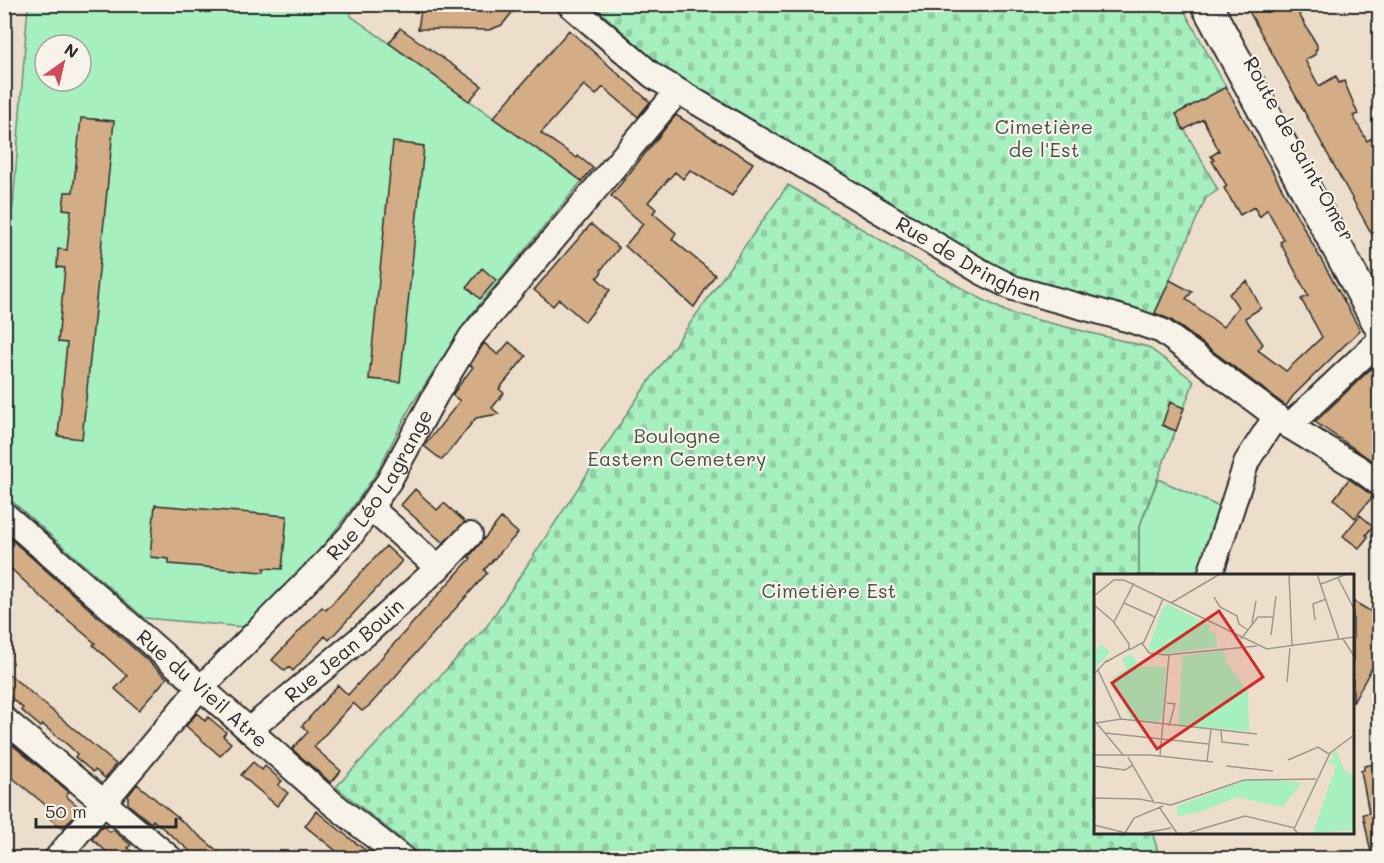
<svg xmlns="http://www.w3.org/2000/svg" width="1384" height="863" viewBox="0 0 1384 863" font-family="Mali,sans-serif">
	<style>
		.cemetery { fill: url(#cemetery-stones); stroke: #688d74; stroke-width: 1.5 }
		.garden { fill: #a6efbe; stroke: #688d74; stroke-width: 1.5; fill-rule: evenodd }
		.building { fill: #d3ad85; stroke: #2b2b2b; stroke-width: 1.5 }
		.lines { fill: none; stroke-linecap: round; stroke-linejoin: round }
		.minor-casing { stroke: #2b2b2b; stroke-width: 28 }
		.major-casing { stroke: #2b2b2b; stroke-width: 34 }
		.minor { stroke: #f7f3e8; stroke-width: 24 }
		.major { stroke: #f7f3e8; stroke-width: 30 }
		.labels { text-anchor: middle; stroke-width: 4.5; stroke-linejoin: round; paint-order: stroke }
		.park-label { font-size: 20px; fill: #445248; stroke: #f7f3e8 }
		.street-label { font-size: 20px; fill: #2b2b2b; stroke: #f7f3e8 }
		.inset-road { fill: none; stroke: #9f968a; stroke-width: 1.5 }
		.view { fill: #d62828; fill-opacity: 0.15; stroke: #d62828; stroke-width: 3 }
		.inset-edge { fill: none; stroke: #2b2b2b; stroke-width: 3 }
	</style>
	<defs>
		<pattern id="cemetery-stones" width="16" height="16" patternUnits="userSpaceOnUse" patternTransform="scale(1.5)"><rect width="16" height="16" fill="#a6efbe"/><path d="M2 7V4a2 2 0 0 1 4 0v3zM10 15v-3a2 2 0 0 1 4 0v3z" fill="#8fcda3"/></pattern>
	</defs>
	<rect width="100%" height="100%" fill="#ecdeca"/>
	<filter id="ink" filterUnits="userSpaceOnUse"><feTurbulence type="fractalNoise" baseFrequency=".0167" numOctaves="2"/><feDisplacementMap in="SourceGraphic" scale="12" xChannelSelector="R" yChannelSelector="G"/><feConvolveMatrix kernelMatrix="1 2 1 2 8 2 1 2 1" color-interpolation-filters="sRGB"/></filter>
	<g filter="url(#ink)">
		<path class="cemetery" d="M593 5H1181L1226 87 1176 114 1218 190 1206 198 1154 315 1018 279 657 63Z
			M788 185 968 292 1009 313 1148 347 1194 381 1139 528V575H1096V832H1152L1160 858H425L336 787 487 626 638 397Z"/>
		<path class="garden" d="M28 5H351V16L582 181 470 316 411 406 376 474 350 511 314 558 244 627 144 618 5 495 4 263 6 250 5 249 4 224 13 207ZM45 45H81V81H45Z
			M1158 479 1222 508 1200 575H1139V528Z"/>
		<path class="building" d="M422 4H519L502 25 489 30 418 29Z
			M1245 4H1293L1317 45V49L1315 50 1316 54 1305 60 1319 86 1336 76 1339 83 1344 81 1358 114 1353 116 1367 141 1372 138 1380 151V177L1372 181 1380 196V249Z
			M400 28 482 86 469 101 389 43Z
			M569 30 650 102 638 117 603 87 596 95 584 85 541 133 577 158 578 156 593 168 582 181 493 118Z
			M1226 87 1360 330 1293 396 1286 406 1171 320 1155 313 1170 280 1192 292 1186 299 1223 327 1238 307 1229 294 1247 281 1261 308 1245 318 1263 344 1258 350 1286 371 1322 337 1301 299 1308 296 1280 242 1284 240 1267 209 1260 217 1254 207 1240 215 1224 188 1227 186 1212 161 1214 160 1211 156 1219 151 1203 119 1184 130 1176 114Z
			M676 115 753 163 732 196 690 170 683 179 675 172 648 202 656 209 653 213 676 233 672 239 715 275 694 307 625 246 643 224 611 196Z
			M81 118 114 121 82 439 58 436 67 343 58 342 65 268 57 267 58 249 67 250 71 210 63 209 65 192H73Z
			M393 142 424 146 400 382 369 379Z
			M591 224 619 248 601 270 602 272 597 278 610 290 585 322 559 299 553 306 534 290Z
			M482 268 496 280 480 299 467 287Z
			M509 342 526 356 499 389 504 393 492 408 499 414 476 418 442 460 424 446 460 401 452 395 473 367 470 365 484 343 498 355Z
			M1380 360V466L1315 422Z
			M1170 402 1184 408 1176 431 1162 425Z
			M1349 479 1373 496 1355 518 1334 499Z
			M415 489 437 510 444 503 465 522 443 543 401 505Z
			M155 505 287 516 282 569 264 568V572L169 564V559L150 557Z
			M1360 515 1373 526 1366 535 1368 537 1359 548 1343 536Z
			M501 518 518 533 484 570 487 573 370 705 362 711 353 703 314 747 341 771 331 783 292 749 308 732 302 726 338 685 348 695 471 558 469 557Z
			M4 533 167 678 139 710 115 689 127 676 93 645 95 643 41 597 4 562Z
			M386 546 402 561 329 640 325 636 293 671 289 667 285 671 272 660 322 607 326 610Z
			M1353 601 1375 614 1372 619 1380 624V642L1373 653 1378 656 1353 703Z
			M4 670 116 764 105 778 95 770 93 772 75 757 77 754 69 746 43 725 41 727 21 710 23 708 4 692Z
			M197 713 205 721 208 717 226 732 223 736 231 743 220 756 186 726Z
			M4 738 69 792 66 796 80 808 63 829 48 817 53 811 4 771Z
			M253 762 262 770 265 766 282 781 278 785 288 793 277 806 241 775Z
			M1380 763V858H1372L1363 814 1369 813 1361 771 1364 770V766Z
			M137 784 148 793 226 858H184L190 851 153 820 151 823 128 804V796Z
			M316 811 352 840 376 858H345L305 826Z
			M103 826 110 832 113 830 131 845 128 848 141 858H114L92 839Z"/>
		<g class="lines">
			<defs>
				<g id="minor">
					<path id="s1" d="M569 4 653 76 980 271 1013 288 1130 320 1162 331 1289 426 1360 469 1380 484"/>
					<path d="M1289 426 1380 340"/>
					<path id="s2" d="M4 514 333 804 402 858"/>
					<path d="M438 568 470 535"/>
					<path d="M1210 575 1247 461 1276 416"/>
					<path d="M4 719 170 858"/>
					<path id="s3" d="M249 730 368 632 438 568 371 508"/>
					<path id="s4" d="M57 858 192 697 324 564 351 535 389 481 435 396 471 337 678 91"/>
				</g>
				<path id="major" d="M1206 4 1380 327"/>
			</defs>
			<use href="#minor" class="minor-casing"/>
			<use href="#major" class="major-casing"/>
			<use href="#minor" class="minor"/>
			<use href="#major" class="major"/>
		</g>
	</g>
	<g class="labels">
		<g class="park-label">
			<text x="1044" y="134">Cimetière<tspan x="1044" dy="23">de l'Est</tspan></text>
			<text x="677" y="443">Boulogne<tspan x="677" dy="23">Eastern Cemetery</tspan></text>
			<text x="829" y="598">Cimetière Est</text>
		</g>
		<g class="street-label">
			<text transform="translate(1299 149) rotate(61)" y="7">Route de Saint-Omer</text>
			<text dy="7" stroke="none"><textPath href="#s1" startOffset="476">Rue de Dringhen</textPath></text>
			<text dy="7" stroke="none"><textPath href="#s4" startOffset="495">Rue Léo Lagrange</textPath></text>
			<text dy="7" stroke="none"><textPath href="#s3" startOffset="124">Rue Jean Bouin</textPath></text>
			<text dy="7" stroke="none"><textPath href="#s2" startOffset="264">Rue du Vieil Atre</textPath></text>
		</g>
	</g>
	<g transform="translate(1094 574)">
		<rect width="260" height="260" fill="#ecdeca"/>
		<path d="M242 176 250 195 259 201V256L219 259 242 192 233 188 241 183 237 180Z" fill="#a6efbe"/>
		<path d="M171 205 208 209 188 233 143 223 106 238 83 242V232L152 206Z" fill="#a6efbe"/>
		<path d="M74 30 117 52 115 57 122 60 123 73 72 80 54 76 69 33ZM130 76 133 90 154 117 155 157 85 152 88 82Z" fill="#a6efbe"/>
		<path d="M7 70 16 78 0 95V79ZM37 80 46 92 72 93 69 144 61 149 37 146 18 104 33 94 28 85Z" fill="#a6efbe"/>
		<path class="inset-road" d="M195 0 198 71M223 0 245 65M244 4 260 35M227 10 253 0M0 22 20 6H30L173 75 260 63M120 23 126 33 143 42 145 50 154 56M30 29 61 43M77 29 126 0M0 31 19 47 35 70V75L12 88M221 46 219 30 232 25M20 48 40 9M158 49 162 27M177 61 182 22M147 65 164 43H180M249 65 260 82M48 69 55 79 72 81 163 72M35 76 50 68 69 25M4 96 27 145M0 100 13 86M193 108 196 74M73 129 81 130 75 152M0 146 30 182M2 149 27 145 163 160M127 157 128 168 155 171M11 159 115 170M0 181H56L119 188M66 182 75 81M34 183 61 230M194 186 224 173 235 180M113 187 117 156M0 192 31 196 39 191M132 192 179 197M0 224 45 225 77 231 150 206 222 205M65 233 83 259M0 251 32 259M31 259 40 244 69 232M50 259 77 254M94 259 151 242 201 254M204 259 200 255 236 179 260 161"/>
		<path class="view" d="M125 37 169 103 63 175 18 109Z"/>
		<rect width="260" height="260" class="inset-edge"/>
	</g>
	<rect width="1384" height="863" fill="none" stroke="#f7f3e8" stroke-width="24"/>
	<rect x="12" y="12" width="1360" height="839" fill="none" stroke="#2b2b2b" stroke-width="2" filter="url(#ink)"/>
	<g transform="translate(63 63) rotate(34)"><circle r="28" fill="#f7f3e8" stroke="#a5a39c" stroke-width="1.5"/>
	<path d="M0-4.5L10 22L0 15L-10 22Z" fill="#d1495b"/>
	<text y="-9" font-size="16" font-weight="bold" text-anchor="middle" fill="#2b2b2b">N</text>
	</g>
	<path d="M36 818v9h140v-9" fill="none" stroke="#2b2b2b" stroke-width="3"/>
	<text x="45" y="818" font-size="18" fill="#2b2b2b" stroke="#f7f3e8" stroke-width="4.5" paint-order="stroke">50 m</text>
</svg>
